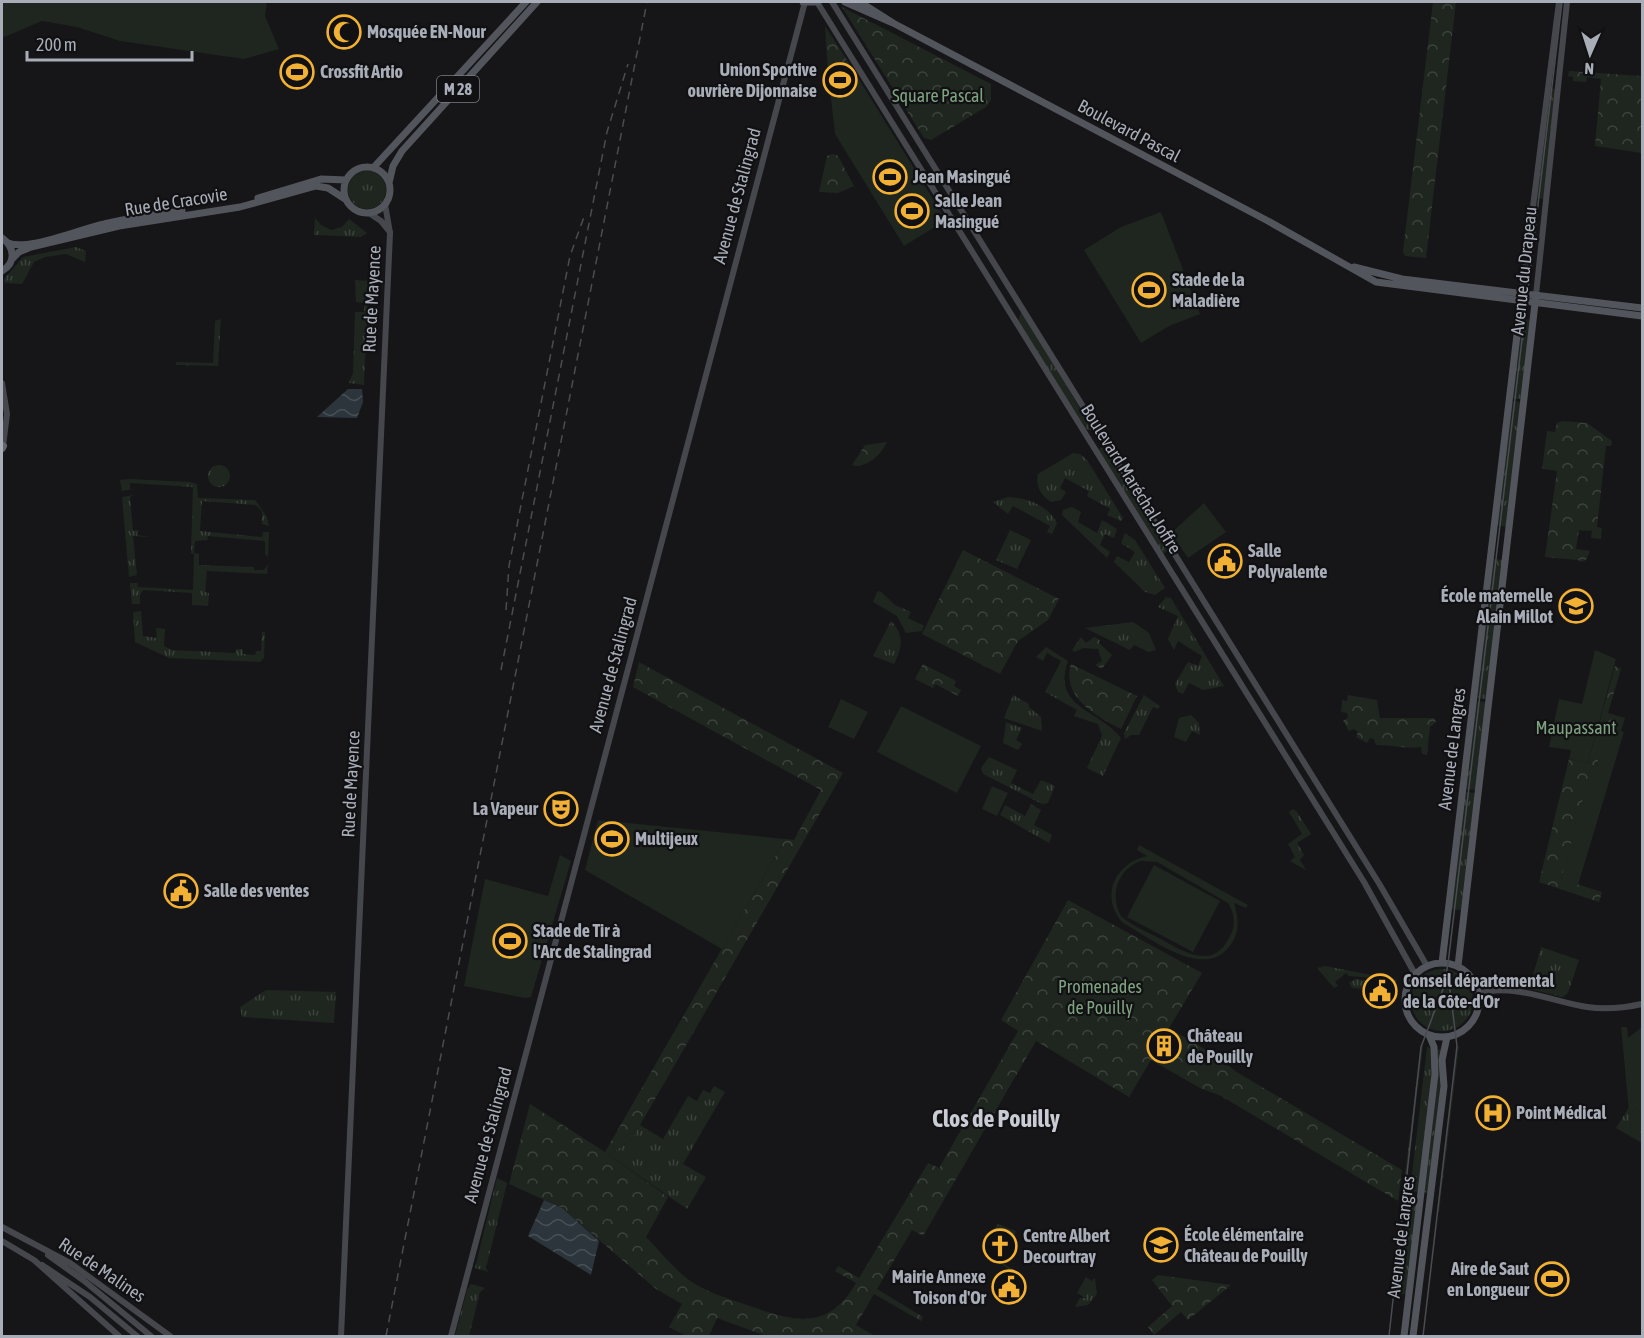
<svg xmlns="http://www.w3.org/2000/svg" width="1644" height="1338" viewBox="0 0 1644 1338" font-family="'Asap Condensed',sans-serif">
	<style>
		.grass { fill: url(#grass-tufts) }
		.park { fill: url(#park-crowns) }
		.garden { fill: #1e261f; fill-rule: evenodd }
		.water { fill: url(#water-waves) }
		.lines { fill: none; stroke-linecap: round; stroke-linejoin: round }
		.secondary { stroke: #45474d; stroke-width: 6 }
		.primary { stroke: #53555c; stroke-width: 7 }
		.highway { stroke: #63666e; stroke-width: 8 }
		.tram { stroke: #4a4c52; stroke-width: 1.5 }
		.rail { stroke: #4a4c52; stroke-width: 1.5; stroke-dasharray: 8 6; stroke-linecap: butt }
		.labels { text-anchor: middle; stroke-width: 4.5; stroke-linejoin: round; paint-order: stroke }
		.shield { fill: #111113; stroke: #7b7e86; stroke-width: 1.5 }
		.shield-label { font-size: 16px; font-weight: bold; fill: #a8adb8 }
		.poi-label { font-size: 18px; font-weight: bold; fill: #a8adb8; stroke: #111113; text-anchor: start }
		.park-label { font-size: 18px; fill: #7fa381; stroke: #111113 }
		.street-label { font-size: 18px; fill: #a8adb8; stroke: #111113 }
		.district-label { font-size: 24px; font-weight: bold; fill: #c9ccd4; stroke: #111113 }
	</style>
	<defs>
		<pattern id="grass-tufts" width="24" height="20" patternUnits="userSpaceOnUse" patternTransform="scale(1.5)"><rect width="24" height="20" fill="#1e261f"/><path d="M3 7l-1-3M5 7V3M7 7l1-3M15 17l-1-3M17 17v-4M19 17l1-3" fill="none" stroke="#3c433d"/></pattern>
		<pattern id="park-crowns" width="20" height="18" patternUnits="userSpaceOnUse" patternTransform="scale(1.5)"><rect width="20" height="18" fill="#1e261f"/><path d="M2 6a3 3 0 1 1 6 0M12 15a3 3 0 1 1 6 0" fill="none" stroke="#3c433d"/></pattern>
		<pattern id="water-waves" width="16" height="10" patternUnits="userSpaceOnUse" patternTransform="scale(1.5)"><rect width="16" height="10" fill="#2c353c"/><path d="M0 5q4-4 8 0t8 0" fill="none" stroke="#485056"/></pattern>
	</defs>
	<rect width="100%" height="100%" fill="#161618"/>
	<path class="grass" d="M1548 88 1556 89 1544 199 1535 198Z
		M348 190a19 19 0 1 1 38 0a19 19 0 1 1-38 0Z
		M315 218 321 225 331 230 342 227 349 219 367 233 361 237 314 235Z
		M76 247 86 251 85 262 66 254 45 257 34 262 22 284 4 283 5 278 23 257Z
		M355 280 368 281 364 385 349 383 353 373 355 312H364V303L356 302Z
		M1022 310 1093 431 1086 429 1018 321Z
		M221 319 218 366 176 365V362L213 363 215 321Z
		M1520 319 1531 320 1522 399 1511 398Z
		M1511 401 1521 402 1507 527 1496 525Z
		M1104 447 1105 449 1168 551 1162 554 1098 449Z
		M1073 453 1080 454 1087 460 1123 518 1121 521 1107 515 1110 509 1087 496 1089 491 1065 478 1060 488 1066 492 1061 500 1051 502C1041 496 1035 485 1038 474Z
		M208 476a11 11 0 1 1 22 0a11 11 0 1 1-22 0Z
		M130 479 190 482 197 484 198 498 255 500 267 517 269 526 262 524V511L256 505 202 501 200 531 262 537 263 532H269L268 557 265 554V541L208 536 207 540 195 541 194 553 199 554V565L254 567V570H264L268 564 267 574 207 571 205 592 209 593 208 606 192 605V593L143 590 140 595V604H132L130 583H137L138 587 193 590 194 554 191 553 193 487 130 483V489H134L122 491 120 480Z
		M134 495 130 497 133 531 138 530 137 535 151 537 133 536 137 575 129 577 122 497Z
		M1008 497C1028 498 1047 505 1057 523L1052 534 1047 532 1050 526 1013 506 1008 514 993 502Z
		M1072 507 1081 512 1078 522 1097 533 1102 520 1117 529 1114 538 1105 534 1100 545 1110 552 1107 558 1062 515 1063 510Z
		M1010 530 1031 540 1017 569 996 560Z
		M1125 533 1135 540 1165 588 1155 595 1145 592 1114 562 1117 556 1129 562 1135 552 1121 543Z
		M1492 559 1503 560 1486 699 1475 698Z
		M880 591 895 605 911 612 908 618 924 626 922 631 906 633 897 616 873 602 877 592Z
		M1166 597 1171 598 1224 686 1203 690 1189 683 1183 694 1178 692 1175 684 1188 662 1198 666 1202 656 1178 641 1174 650 1168 639 1178 616 1158 607Z
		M141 611 143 636 157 638 156 628 165 629 164 646 172 650 235 653 236 649H242L243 654 255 655 256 651H261L262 632H265L264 658 260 662 169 658 135 642 133 612Z
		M891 621C905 635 902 648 894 664L873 656Z
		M1133 622 1149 633 1156 650 1149 652 1134 645 1130 650 1085 628Z
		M1046 647 1068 661C1051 708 1100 710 1121 738L1103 776 1087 768 1102 736 1098 724 1074 716 1077 710 1045 692 1061 661 1047 653 1043 661 1036 657Z
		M1013 695 1029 704V707L1041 717 1042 731 1004 718Z
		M1144 695 1160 706 1158 709 1153 707 1139 735H1131L1125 739 1124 733Z
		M1475 701 1486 702 1476 790 1465 789Z
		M1191 715 1199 723 1200 735 1192 731 1186 742 1174 737 1179 718Z
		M1006 722 1022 728 1016 740 1022 744 1018 750 1003 743Z
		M989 757 1017 770 1011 783 1033 794 1041 780 1055 786 1048 803 1042 804 983 774 981 768Z
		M1464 792 1475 793 1461 910 1450 909Z
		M1031 804 1041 810 1034 825 1052 835 1049 843 1000 815 1005 805 1025 816Z
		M1293 809 1297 812 1311 834 1297 843 1304 855 1300 860 1306 870 1290 861 1295 857 1288 844 1302 834 1289 812Z
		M1541 947 1579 960 1568 993 1563 997 1529 989Z
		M1325 966 1397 980 1393 991 1389 990 1390 980 1382 978 1375 982 1372 990 1352 988 1349 983 1355 979 1374 981 1375 978 1349 976 1346 973 1335 982 1338 986 1334 988 1317 968Z
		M1411 1000a31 31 0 1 1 62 0a31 31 0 1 1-62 0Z
		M266 990 336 992 334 1023 242 1017 240 1007Z
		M1421 1045 1423 1046 1405 1190H1403Z
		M1459 1046 1439 1212 1437 1211 1457 1047Z
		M1427 1047 1432 1048 1434 1065 1420 1192 1410 1191Z
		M1436 1049 1442 1050V1074L1428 1193 1424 1192 1438 1078Z
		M714 1086 725 1092 683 1164 706 1177 687 1209 609 1155 632 1139 640 1125 663 1139 688 1096 697 1101 703 1090 710 1093Z
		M1633 1106 1642 1114V1143L1616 1128 1629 1107 1631 1132Z
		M497 1178 507 1183 486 1268 488 1272 475 1268Z
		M1409 1197 1418 1198 1406 1294H1399L1400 1284Z
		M998 1224 1016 1231 1014 1236H1001L995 1245 997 1256 1006 1260 1004 1264 1014 1270 1013 1272 983 1251V1246Z
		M1086 1277 1092 1281 1094 1278 1095 1279 1097 1294 1088 1305 1075 1307 1080 1298H1086L1077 1293Z
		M471 1284 485 1288 480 1292 469 1336H455L467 1290Z"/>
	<path class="park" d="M1433 2H1456L1426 258 1405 256 1403 251Z
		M842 7 991 84V100L986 107 931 140 924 138Z
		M825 26 847 60 828 72Z
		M1569 71 1642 76V153L1595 146 1601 79 1587 77 1586 82 1573 81V77L1568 76Z
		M833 154 838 156 854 186 838 193 819 192 827 156Z
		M1562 421 1587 423 1612 441 1611 446H1606L1597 527 1602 528 1601 539 1591 538 1592 531 1579 530 1576 549 1590 551 1586 560 1581 562 1578 560 1545 557 1557 471 1542 469 1547 431 1555 432 1557 423Z
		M887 442C882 454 865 470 852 465L865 445Z
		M963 550 1059 599 1048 620 1018 641 1000 674 922 634Z
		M1081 637 1086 643 1094 637 1100 640 1099 643 1112 655 1102 669 1095 665 1102 661 1098 649 1083 648 1075 652 1072 650Z
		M639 662 843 773 632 1139 609 1155 668 1197 646 1237C660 1251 673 1268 689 1280 706 1292 724 1297 744 1304 790 1320 827 1334 856 1283L835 1271 838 1266 859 1278 928 1163 939 1168 1018 1031 1001 1020 1068 900 1202 973 1169 1028 1218 1057 1235 1071 1402 1170 1398 1201 1221 1096 1200 1088 1151 1060 1129 1097 1036 1041 923 1236 912 1230 877 1289 923 1317 921 1321 874 1294 856 1325 875 1336H766L717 1318 709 1336H686L669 1327 682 1304 656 1289 562 1208 509 1184 530 1104 605 1152 785 839 794 840 821 790 633 687Z
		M923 664 956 681 954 686 961 690 958 696 935 684 933 688 915 679Z
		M1071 664 1137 696 1121 729C1096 716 1061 697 1071 664Z
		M1615 666 1621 669 1608 713 1625 718 1621 731 1604 726 1596 756 1599 758 1561 879 1602 892 1599 902 1539 882 1569 759 1588 763Z
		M1348 695 1377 700 1380 718H1434L1436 722 1430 727 1427 755 1422 754 1421 747C1405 749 1392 745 1376 745L1374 739 1370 738 1367 743 1356 737 1358 732 1354 729 1349 731 1343 721 1348 717 1347 713 1341 712 1342 700 1347 701Z
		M1158 1275 1231 1285 1188 1320 1181 1312 1154 1335 1148 1327 1172 1306 1152 1280Z"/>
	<path class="garden" d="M2 2H267L265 16 279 49 244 59 120 41 77 27 42 21 2 38Z
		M847 60 946 220 904 246 835 134 828 72Z
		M1161 212 1200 314 1169 326 1141 343 1084 250 1121 227Z
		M1204 503 1226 532 1188 558 1171 533Z
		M1595 650 1616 659 1588 763 1569 759 1571 750 1549 747 1559 699 1582 704Z
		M841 699 868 712 854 739 828 727Z
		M901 706 981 746 957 793 877 752Z
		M1604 726 1624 732 1578 885 1561 880 1592 766H1597L1599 758 1595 756Z
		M992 786 1008 793 997 816 982 809Z
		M598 820 785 839 722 949 585 870Z
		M1139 845 1248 905 1246 908 1234 903C1239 919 1240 933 1229 947 1203 980 1150 938 1123 923 1099 897 1115 863 1147 856L1137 850ZM1141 861 1157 862 1228 903C1235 914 1236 926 1229 938 1212 972 1181 950 1157 937 1145 931 1131 925 1121 916 1109 895 1118 869 1141 861Z
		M560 855 571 861 531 997 525 998 464 986 485 879 548 896Z
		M1154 865 1220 901 1193 952 1127 917Z
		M1627 1027 1628 1038 1642 1027V1114L1634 1107 1636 1132 1631 1133 1621 1027Z"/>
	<path class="water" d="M348 389H362L363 402 357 418 317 417Z
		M544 1200 562 1208 599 1241 591 1275 528 1236Z"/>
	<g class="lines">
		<path class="secondary" d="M817 2 1364 882 1415 974
			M832 2 1380 885 1427 966
			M369 213 381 221 390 232
			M1522 293 1559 2
			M1536 295 1567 2
			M2 383 7 414 3 446
			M1473 981 1490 982 1508 989
			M1478 994C1511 982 1554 1002 1587 1007 1607 1010 1624 1008 1642 1004
			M2 1227 70 1263 170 1336
			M2 1241 34 1260 119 1336
			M48 1255 83 1280 151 1336
			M42 1265 90 1297 137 1336
			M341 1336 390 233 385 204
			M451 1336 805 2"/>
		<path class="primary" d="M803 2H818
			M845 2 893 23 1268 221 1376 282 1642 316
			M860 2 893 23
			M344 190a23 23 0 1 1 46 0a23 23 0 1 1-46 0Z
			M373 168 526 2
			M389 183 393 166 402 151 537 2
			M258 198 321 179 346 180
			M2 238C15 247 16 263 2 271
			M8 243C30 251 80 229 104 224 129 218 156 214 182 211
			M12 259 19 252 31 247 119 226 240 207 316 186 328 188 345 199
			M1354 267 1402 279 1642 308
			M1442 963 1522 293
			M1405 1000a37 37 0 1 1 74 0a37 37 0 1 1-74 0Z
			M1458 966 1536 295
			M1404 1336 1435 1074 1434 1047 1429 1035
			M1413 1336 1444 1086 1442 1060 1447 1037"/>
		<path class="highway" d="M2 448 3 446"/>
		<path class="tram" d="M1389 1336 1421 1047 1443 989 1448 964 1562 2
			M1423 1336 1457 1046 1449 982"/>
		<path class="rail" d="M506 610 509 566 570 256 585 214
			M501 670 607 132 628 64
			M386 1336 647 2"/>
	</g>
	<defs>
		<symbol id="mosque-ring" viewBox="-11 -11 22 22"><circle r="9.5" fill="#111113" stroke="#f2b134" stroke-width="1.5"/><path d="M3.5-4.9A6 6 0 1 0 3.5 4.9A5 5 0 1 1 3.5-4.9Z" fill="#f2b134"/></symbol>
		<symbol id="stadium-ring" viewBox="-11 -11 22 22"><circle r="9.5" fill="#111113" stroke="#f2b134" stroke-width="1.5"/><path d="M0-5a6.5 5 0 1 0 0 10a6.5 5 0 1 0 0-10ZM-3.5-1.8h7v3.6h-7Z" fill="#f2b134"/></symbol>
		<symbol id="civic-ring" viewBox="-11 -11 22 22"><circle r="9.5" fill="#111113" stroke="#f2b134" stroke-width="1.5"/><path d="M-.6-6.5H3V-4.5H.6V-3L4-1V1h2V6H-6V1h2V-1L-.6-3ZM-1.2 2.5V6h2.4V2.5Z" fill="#f2b134"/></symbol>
		<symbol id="school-ring" viewBox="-11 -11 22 22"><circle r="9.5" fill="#111113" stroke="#f2b134" stroke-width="1.5"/><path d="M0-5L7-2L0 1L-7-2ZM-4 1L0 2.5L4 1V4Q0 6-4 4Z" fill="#f2b134"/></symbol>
		<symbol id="theatre-ring" viewBox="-11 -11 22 22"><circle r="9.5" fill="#111113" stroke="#f2b134" stroke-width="1.5"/><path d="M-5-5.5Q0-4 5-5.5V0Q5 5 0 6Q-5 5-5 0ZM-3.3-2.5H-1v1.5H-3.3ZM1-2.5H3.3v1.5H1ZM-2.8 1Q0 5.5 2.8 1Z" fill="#f2b134"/></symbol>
		<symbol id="building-ring" viewBox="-11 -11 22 22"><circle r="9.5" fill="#111113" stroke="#f2b134" stroke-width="1.5"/><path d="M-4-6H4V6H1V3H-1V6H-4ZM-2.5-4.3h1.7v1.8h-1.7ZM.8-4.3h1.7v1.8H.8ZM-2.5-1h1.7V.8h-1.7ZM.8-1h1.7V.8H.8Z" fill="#f2b134"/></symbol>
		<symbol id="hospital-ring" viewBox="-11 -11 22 22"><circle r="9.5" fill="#111113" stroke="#f2b134" stroke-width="1.5"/><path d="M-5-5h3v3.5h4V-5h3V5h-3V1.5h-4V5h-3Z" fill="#f2b134"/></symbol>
		<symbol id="church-ring" viewBox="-11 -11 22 22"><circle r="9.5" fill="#111113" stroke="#f2b134" stroke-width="1.5"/><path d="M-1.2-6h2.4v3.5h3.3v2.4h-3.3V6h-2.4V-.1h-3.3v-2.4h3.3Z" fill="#f2b134"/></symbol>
	</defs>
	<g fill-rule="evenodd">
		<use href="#mosque-ring" x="325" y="13" width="38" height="38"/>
		<use href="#stadium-ring" x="278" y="53" width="38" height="38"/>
		<use href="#stadium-ring" x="821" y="61" width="38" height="38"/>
		<use href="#stadium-ring" x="871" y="158" width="38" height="38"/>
		<use href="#stadium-ring" x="893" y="192" width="38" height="38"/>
		<use href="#stadium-ring" x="1130" y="271" width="38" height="38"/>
		<use href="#civic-ring" x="1206" y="542" width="38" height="38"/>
		<use href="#school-ring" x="1557" y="587" width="38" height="38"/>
		<use href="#theatre-ring" x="542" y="790" width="38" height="38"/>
		<use href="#stadium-ring" x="593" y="820" width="38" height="38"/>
		<use href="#civic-ring" x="162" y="872" width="38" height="38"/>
		<use href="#stadium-ring" x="491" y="922" width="38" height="38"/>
		<use href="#civic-ring" x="1361" y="972" width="38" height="38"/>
		<use href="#building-ring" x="1145" y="1027" width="38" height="38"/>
		<use href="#hospital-ring" x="1474" y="1094" width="38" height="38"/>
		<use href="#school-ring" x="1142" y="1226" width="38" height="38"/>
		<use href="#church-ring" x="981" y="1227" width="38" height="38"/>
		<use href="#stadium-ring" x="1533" y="1260" width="38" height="38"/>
		<use href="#civic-ring" x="990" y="1268" width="38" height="38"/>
	</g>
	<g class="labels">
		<rect class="shield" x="437" y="76" width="42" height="26" rx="4.5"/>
		<g class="shield-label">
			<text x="458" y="95">M 28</text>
		</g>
		<g class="poi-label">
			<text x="367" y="38">Mosquée EN-Nour</text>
			<text x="817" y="76" text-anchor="end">Union Sportive<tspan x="817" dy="21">ouvrière Dijonnaise</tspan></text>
			<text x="320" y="78">Crossfit Artio</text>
			<text x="913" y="183">Jean Masingué</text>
			<text x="935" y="207">Salle Jean<tspan x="935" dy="21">Masingué</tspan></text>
			<text x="1172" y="286">Stade de la<tspan x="1172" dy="21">Maladière</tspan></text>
			<text x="1248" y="557">Salle<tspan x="1248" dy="21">Polyvalente</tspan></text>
			<text x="1553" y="602" text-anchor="end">École maternelle<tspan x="1553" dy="21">Alain Millot</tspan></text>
			<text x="538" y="815" text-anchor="end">La Vapeur</text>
			<text x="635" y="845">Multijeux</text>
			<text x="204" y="897">Salle des ventes</text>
			<text x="533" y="937">Stade de Tir à<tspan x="533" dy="21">l'Arc de Stalingrad</tspan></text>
			<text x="1403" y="987">Conseil départemental<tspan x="1403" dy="21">de la Côte-d'Or</tspan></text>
			<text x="1187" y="1042">Château<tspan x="1187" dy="21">de Pouilly</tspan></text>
			<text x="1516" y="1119">Point Médical</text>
			<text x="1184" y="1241">École élémentaire<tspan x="1184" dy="21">Château de Pouilly</tspan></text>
			<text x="1023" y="1242">Centre Albert<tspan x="1023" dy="21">Decourtray</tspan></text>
			<text x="1529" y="1275" text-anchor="end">Aire de Saut<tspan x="1529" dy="21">en Longueur</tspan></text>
			<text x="986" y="1283" text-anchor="end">Mairie Annexe<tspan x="986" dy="21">Toison d'Or</tspan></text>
		</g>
		<g class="park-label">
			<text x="938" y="102">Square Pascal</text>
			<text x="1576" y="734">Maupassant</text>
			<text x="1100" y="993">Promenades<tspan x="1100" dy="21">de Pouilly</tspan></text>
		</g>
		<g class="street-label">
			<text transform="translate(1129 131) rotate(28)" y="6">Boulevard Pascal</text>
			<text transform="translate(737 196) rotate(-75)" y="6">Avenue de Stalingrad</text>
			<text transform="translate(176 202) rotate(-9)" y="6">Rue de Cracovie</text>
			<text transform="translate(1524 271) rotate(-84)" y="6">Avenue du Drapeau</text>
			<text transform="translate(372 299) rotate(-87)" y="6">Rue de Mayence</text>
			<text transform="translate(1131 479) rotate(58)" y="6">Boulevard Maréchal Joffre</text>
			<text transform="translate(613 665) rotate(-75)" y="6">Avenue de Stalingrad</text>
			<text transform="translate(1452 749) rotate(-83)" y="6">Avenue de Langres</text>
			<text transform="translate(351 784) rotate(-87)" y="6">Rue de Mayence</text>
			<text transform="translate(488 1135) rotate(-75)" y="6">Avenue de Stalingrad</text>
			<text transform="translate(1401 1237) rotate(-83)" y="6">Avenue de Langres</text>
			<text transform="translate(102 1270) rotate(34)" y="6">Rue de Malines</text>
		</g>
		<g class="district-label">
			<text x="996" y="1127">Clos de Pouilly</text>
		</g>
	</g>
	<rect width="1644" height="1338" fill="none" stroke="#a8adb8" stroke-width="6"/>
	<g transform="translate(1590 54) rotate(183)" stroke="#111113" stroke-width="4.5" paint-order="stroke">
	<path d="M0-4.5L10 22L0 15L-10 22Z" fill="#a8adb8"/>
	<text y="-9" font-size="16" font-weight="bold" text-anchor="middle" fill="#a8adb8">N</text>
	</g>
	<path d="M27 51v9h165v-9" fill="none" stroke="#a8adb8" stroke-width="3"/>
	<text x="36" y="51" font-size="18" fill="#a8adb8" stroke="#111113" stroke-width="4.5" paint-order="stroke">200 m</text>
</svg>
